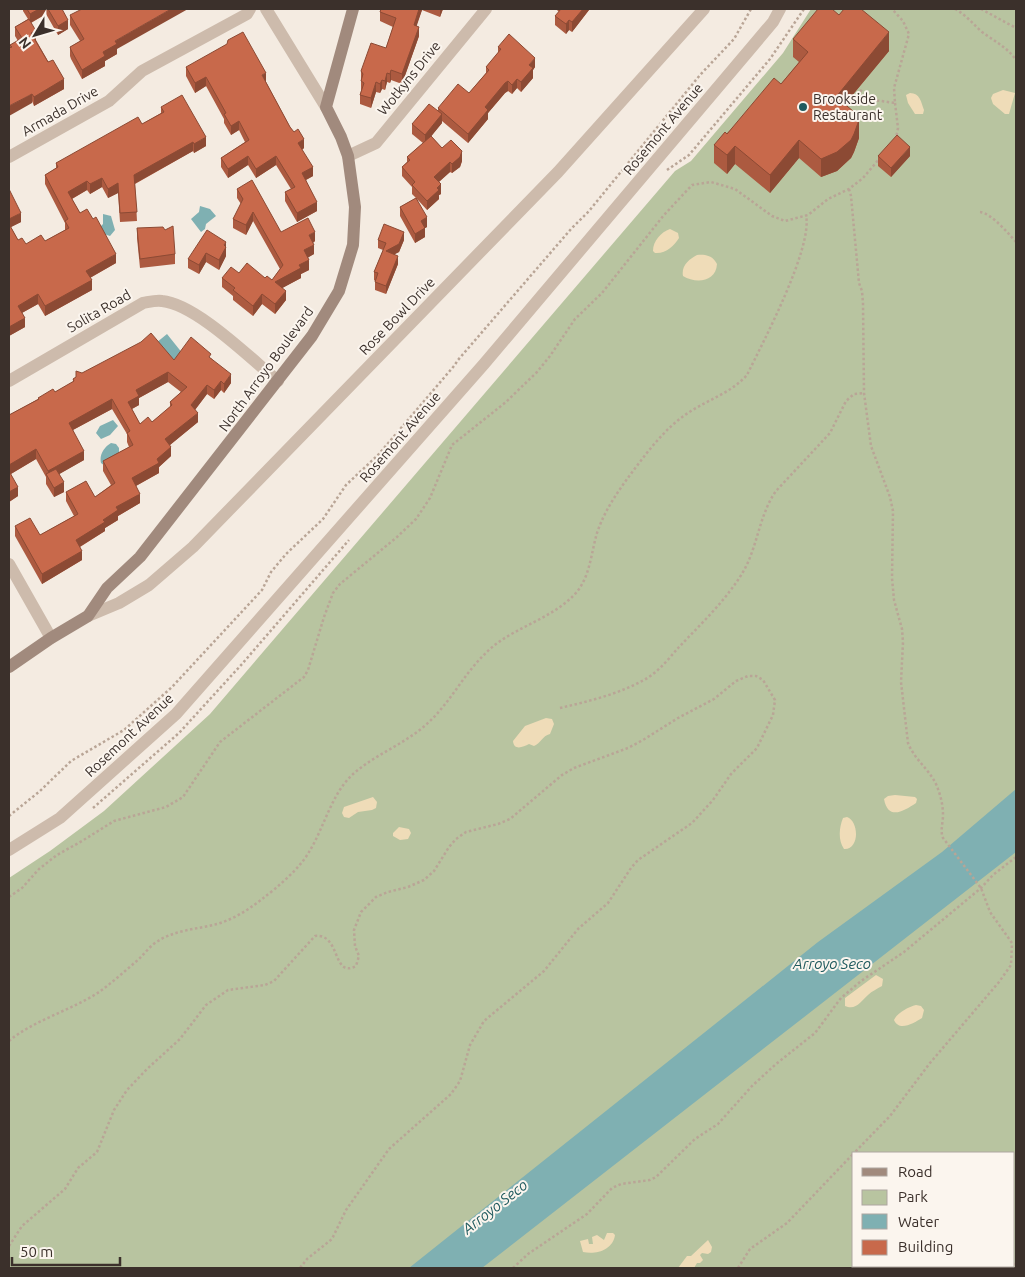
<svg xmlns="http://www.w3.org/2000/svg" width="1025" height="1277" viewBox="0 0 1025 1277" font-family="Ubuntu,sans-serif">
	<style>
		.green { fill: #b8c4a0; fill-rule: evenodd }
		.sand { fill: #efdcb8 }
		.water { fill: #7fb0b2 }
		.lines { fill: none; stroke-linecap: round; stroke-linejoin: round }
		.path { stroke: #b9a596; stroke-width: 2.5; stroke-dasharray: 2.5 2.5; stroke-linecap: butt }
		.street { stroke: #cdbbac; stroke-width: 12 }
		.secondary { stroke: #a18a7d; stroke-width: 12 }
		.wall { fill: #ac5a40; fill-rule: evenodd }
		.shaded-wall { fill: #8c4a34 }
		.building { fill: #c8694b; stroke: #8c4a34; fill-rule: evenodd }
		.poi-dot { fill: #1f5a5e; stroke: #fbf5ee; stroke-width: 2 }
		.labels { text-anchor: middle; stroke-width: 4; stroke-linejoin: round; paint-order: stroke }
		.street-label { font-size: 14px; fill: #3b302b; stroke: #fbf5ee }
		.poi-label { font-size: 14px; fill: #3b302b; stroke: #fbf5ee; text-anchor: start }
		.water-label { font-size: 15px; font-style: italic; fill: #1f5a5e; stroke: #fbf5ee }
	</style>
	<rect width="100%" height="100%" fill="#f4ebe1"/>
	<path class="green" d="M811 9H1016V1268H9V878L50 851 104 811 210 714 675 171 691 161 783 53ZM854 1153H1014V1266H854Z"/>
	<path class="sand" d="M1003 90 1015 93 1009 114H1005L993 104 991 98 993 94Z
		M910 93C920 93 921 102 924 110L923 114H915L908 103 906 95Z
		M670 229 678 233 679 238C674 246 666 254 655 253L653 251C653 241 661 232 670 229Z
		M697 255C706 254 713 256 717 264 716 282 696 284 683 276 681 266 689 259 697 255Z
		M546 718 552 719 554 724 550 734C542 736 541 743 534 746L529 744C523 747 514 751 513 741L525 726Z
		M895 795 915 797 917 799 916 803C904 811 888 821 884 799L888 796Z
		M373 797 377 802 376 808 372 810 358 812 349 818 344 817 342 813 344 807Z
		M847 817C859 821 860 850 844 849 838 840 839 828 843 818Z
		M399 827 409 829 411 833 408 839 400 840 393 836V833Z
		M876 975 883 979 882 986C877 989 872 991 868 995 861 1001 856 1011 845 1006V998Z
		M916 1005 921 1006 924 1010 922 1018C914 1023 899 1032 894 1020 897 1013 908 1007 916 1005Z
		M607 1233H613L615 1235C613 1250 596 1255 583 1252L580 1241 588 1239 589 1244H593L592 1237 597 1235 604 1240Z
		M708 1240 712 1247 711 1252 708 1254 702 1253 700 1255 703 1260 700 1263H697L694 1268H678L687 1256H691Z"/>
	<path class="water" d="M200 206 210 209 216 216 206 224 205 229 201 232 191 219 199 212Z
		M103 214 111 216 115 230 110 236 101 233 100 227 103 224Z
		M167 334 183 354 173 363 156 343Z
		M113 420 118 426 110 435 101 439 96 433 100 426Z
		M111 443 116 444 119 448V453L105 466 101 463C99 455 104 447 111 443Z
		M1016 789V852L482 1268H409L818 942 942 852Z"/>
	<g class="lines">
		<path class="path" d="M955 9C966 15 973 24 982 32 994 41 1007 47 1016 60
			M981 9 1016 28
			M860 90 874 100 895 103 894 88 909 34 903 21 892 9
			M895 103 898 128 896 138
			M667 170 689 155 770 59 804 9
			M849 189 851 196 859 283 862 291 863 303 864 393 871 446 890 497 893 511 892 578 894 600 902 629 903 642 901 682 908 743C915 761 932 771 938 789 941 797 943 806 943 815 943 823 940 831 943 838L981 888 990 912 1012 943 1011 965 999 982 930 1063 890 1116 854 1153
			M980 212C991 213 1008 233 1016 242
			M560 708C590 701 623 693 649 677 661 669 670 657 679 647 701 624 727 599 743 572 758 546 759 515 776 491L830 433 846 401 854 394 864 393
			M93 808 179 733 242 664 349 540
			M9 816 40 791 71 761 124 730 172 687 262 590 271 572 286 554 323 519 346 485 378 455 454 366 458 360 571 229 589 211 700 75 734 39 751 9
			M9 897 22 888 39 869 57 855 82 841 114 821 166 807 183 797 220 742 304 677 308 670 324 617 333 593 340 584 397 537 416 519 430 498 452 445 506 402 537 372 550 356 575 319 602 293 664 215 692 185 711 182 735 189 772 216 785 221 808 215 828 199 849 189 863 178 880 158
			M9 1041C32 1021 72 1010 99 992 113 982 126 970 139 959 145 953 151 945 158 941 175 930 198 929 217 924 234 919 248 910 262 899 277 888 300 868 309 852 324 828 331 795 352 775 376 753 409 743 432 719 455 696 468 666 496 644 520 626 553 617 574 595 590 579 591 553 597 533 604 512 615 496 627 479 645 455 665 427 691 411 710 399 732 392 747 375 763 342 813 248 806 215
			M9 1246 22 1226 65 1189 78 1168 97 1152 114 1110 127 1090 147 1069 180 1039 206 1005 228 990 265 985 274 981 315 936C341 933 332 979 356 966L359 956 355 946 354 930 361 912 376 897 388 892 408 887 424 880 434 871 449 847 456 839 466 832 498 824 510 819 562 775 574 768 628 748 643 740 678 718 714 699 736 681 748 676H756L763 680 775 700 773 715 757 748 731 774 713 800 692 823 638 860 631 868 608 903 578 929 544 971 484 1021 470 1045 460 1081 451 1094 389 1149 346 1210 332 1239 307 1259 300 1268
			M1014 1264H1016
			M513 1268 528 1254 587 1214 612 1188 621 1184 650 1180 656 1177 695 1139 718 1124 752 1086 776 1064 815 1033 841 998 861 981 904 952 981 888 993 875 1016 857
			M738 1268 750 1249 787 1223 854 1153
			M1001 1268 1009 1266"/>
		<path class="street" d="M266 9 326 107
			M348 156 376 143 486 9
			M9 157 109 101 142 71 247 14 250 9
			M9 381 143 303C149 302 156 300 162 301 196 304 251 359 278 381
			M9 564 51 638
			M88 616 119 603 149 585 193 547 558 172 704 9
			M9 850 60 818 176 714 484 364 773 22 780 9"/>
		<path class="secondary" d="M9 667 51 638 88 616 107 588 140 557 312 336 339 291 353 245 355 207 348 156 341 137 326 107 353 9"/>
	</g>
	<path class="wall" d="M23 9H62L68 29 58 35 46 14 31 23 36 40 64 89 34 106 10 47V45L18 41 15 36V27L28 19 23 11Z
		M381 9H443L440 17 422 10 416 26 419 36 402 84 391 80 390 83 387 82 385 90 382 89 380 93 376 92 371 108 360 104V95L361 91V71L386 48 393 27 380 21V12Z
		M557 9H589V10L572 32 569 30 566 34 555 25V16L559 12 557 10Z
		M70 15 117 49V54L105 61V66L82 79 71 59 70 56V47L80 41 70 25Z
		M839 15 889 51 845 104 853 115 859 138 854 152 851 158 837 171 821 177 799 158 770 193 735 164 727 174 714 163V145L781 84 799 62 793 57V39Z
		M498 47 535 67 533 70V78L521 92 517 88 512 94 508 91 505 93 488 113V119L468 143 442 121V123L431 136 442 148 462 161 460 167 452 173 450 172 439 182 441 194 439 195V199L427 210 417 199 427 227 425 228V237L415 243 400 216V207L416 198 412 194V187L402 176V167L407 162V157L423 143 412 134V124L438 111V108L469 93 486 73V67L498 53Z
		M186 67 266 82 290 127 304 148 302 150 313 176 306 180 317 211 297 222 285 201V192L291 189 276 165 256 178 248 165 228 178 221 167V158L245 142 239 130 231 135 224 123V119L206 86 195 93 186 76Z
		M161 107 206 146 194 153 193 151 135 184 137 221 120 222 118 193 108 198 102 187 90 194 87 190 72 199 80 213 116 263 90 278 92 290 45 316 38 304 22 313 25 327 9 336V189L21 222 11 227 18 240 26 244 45 241 65 230V223L45 184V175L56 168V163L142 124 161 113Z
		M878 156H910L891 177 878 166Z
		M237 189 281 232 315 241 313 243 314 254 308 257 309 270 301 274V278L282 288 286 300 275 314 262 304 253 316 233 300V296L222 287V278L239 273 272 280 280 269 253 221 246 235 233 228V219L241 204 237 198Z
		M137 228 175 254V264L140 268 137 238Z
		M378 240H404L399 252 394 254 398 264 386 294 375 290V281L374 280V272L383 250 378 248Z
		M226 246V256L219 270 206 262 199 274 188 268V259Z
		M211 358 231 383 224 393 221 390 214 399 207 394 195 410 198 422 170 445 171 456 159 467V473L136 486 140 503 118 516V520L105 528V531L80 547 82 560 42 584 15 536V526L40 535 74 516 66 501V492L95 497 111 485 103 471V461L129 447 127 442V434L112 409 73 430 84 460 59 474 64 492 54 497 46 484V477L36 459 11 474 18 496 9 502V415L38 399V398L55 392 73 382V379L82 373 174 360ZM168 382 181 392 170 402V407L152 422 140 424 132 409 139 405V398Z"/>
	<path class="shaded-wall" d="M39 9H46V14L30 23V14Z
		M171 9H188L117 49V54L105 61V66L82 79V70L103 52 115 41Z
		M419 9H422V10L414 34V25Z
		M440 9H443L440 17Z
		M583 9H589V10L572 32V22Z
		M68 20V29L58 35V26Z
		M569 20V30L566 34V24Z
		M419 27V36L402 84V74Z
		M36 31V40L31 43V33Z
		M889 32V51L836 115V97Z
		M535 58V67L533 70V78L521 92V82L529 65Z
		M391 70V80L390 83V74Z
		M266 73V83L262 75Z
		M387 73V82L385 90V81Z
		M206 77V86L195 93V83Z
		M64 79V89L34 106V97Z
		M517 79V88L512 94V85Z
		M382 80V89L380 93V84Z
		M508 81V91L505 93 488 113V119L468 143V134L485 107 505 83Z
		M376 82V92L371 108V98Z
		M32 94V103L9 116V106Z
		M442 114V123L425 144V135Z
		M859 120V138L854 152 851 158 837 171 821 177V159Z
		M239 121V130L231 135V126Z
		M206 137V146L194 153V144Z
		M304 139V148L298 152V143Z
		M799 140V158L770 193V175Z
		M193 142V151L134 184V175Z
		M735 146V164L727 174V155Z
		M910 147V156L891 177V168Z
		M462 151V161L460 167 452 173V164Z
		M248 156V165L228 178V169Z
		M276 156V165L256 178V169Z
		M450 162V172L434 186V177Z
		M313 167V176L302 182V173Z
		M102 178V187L90 194V184Z
		M87 181V190L68 201V192Z
		M118 183V193L108 198V189Z
		M441 184V194L439 195V199L427 210V201Z
		M317 202V211L297 222V213Z
		M253 212V221L246 235V225Z
		M21 213V222L9 228V219Z
		M427 217V227L421 230V221Z
		M425 228V237L415 243V234Z
		M315 232V241L309 245V235Z
		M404 232V240L399 252 386 259V251Z
		M226 242V256L219 270V260L224 245Z
		M314 245V254L304 260V250Z
		M206 253V262L199 274V265Z
		M116 254V263L86 280V271Z
		M398 256V264L386 294V286Z
		M309 260V270L301 274V278L275 292V282L299 265Z
		M92 280V290L45 316V306Z
		M286 291V300L275 314V304Z
		M38 294V304L18 315V306Z
		M262 294V304L253 316V306Z
		M25 318V327L9 336V327Z
		M168 372V382L139 398V405L128 411V402L136 390Z
		M231 374V383L224 393V384Z
		M221 381V390L214 399V390Z
		M207 385V394L191 415V405Z
		M112 399V409L69 432V423Z
		M198 413V422L165 449V439Z
		M171 447V456L159 467V473L132 488V478L157 459Z
		M36 449V459L9 475V465Z
		M84 451V460L49 480 48 478V471Z
		M64 482V492L54 497V488Z
		M18 487V496L9 502V492Z
		M140 494V503L118 516V520L105 528V531L76 549V540L103 520 116 507Z
		M82 551V560L42 584V574Z"/>
	<path class="building" d="M27 9H39L30 14Z
		M48 9H62L68 20 58 26Z
		M82 9H171L115 41 117 44 103 52 105 56 82 70 71 50 70 47 84 39 70 15Z
		M381 9H419L414 25 419 27 402 74 391 70 390 74 387 73 385 81 382 80 380 84 376 82 371 98 360 95 364 83 361 81 363 74 361 71 371 43 386 48 396 18 380 12Z
		M561 9H583L572 22 569 20 566 24 555 16Z
		M818 9H832L839 15 844 9H861L889 32 836 97 853 111 851 113 859 120 854 134 851 140 837 152 821 159 799 140 770 175 735 146 727 155 714 145 725 132 727 134 774 78 781 84 808 52 793 39Z
		M29 19 36 31 31 33 48 62 53 60 64 79 34 97 32 94 9 106V48L12 47 10 45 22 38 15 27Z
		M243 32 266 73 262 75 290 127 294 132 298 129 304 139 298 143 313 167 302 173 317 202 297 213 285 192 295 187 276 156 256 169 248 156 228 169 221 158 249 140 239 121 231 126 224 114 226 113 206 77 195 83 186 67 227 44 228 40Z
		M509 34 535 58 529 65 533 68 521 82 517 79 512 85 508 81 505 83 485 107 488 110 468 134 438 108 458 84 469 93 489 70 486 67 501 49 498 47Z
		M182 95 206 137 194 144 193 142 134 175 137 212 120 213 118 183 108 189 102 178 90 184 87 181 68 192 80 213 87 209 93 219 96 217 116 254 86 271 92 280 45 306 38 294 18 306 25 318 9 327V224L18 240 22 238 26 244 41 235 45 241 69 228 65 221 68 219 45 175 58 167 56 163 138 117 142 124 164 112 161 107Z
		M429 104 442 114 425 135 412 124Z
		M897 135 910 147 891 168 878 156Z
		M431 136 442 148 451 140 462 151 460 157 452 164 450 162 434 177 441 184 437 188 439 190 427 201 412 185 415 182 402 167 410 160 407 157Z
		M252 180 281 232 308 218 315 232 309 235 314 245 304 250 309 260 299 265 301 268 275 282 286 291 275 304 262 294 253 306 233 290 235 288 222 278 231 267 239 273 247 263 265 278 267 276 272 280 283 265 253 212 246 225 233 219 243 199 237 189Z
		M9 189 21 213 9 219Z
		M416 198 427 217 421 221 425 228 415 234 400 207Z
		M384 224 404 232 399 244 386 251 398 256 386 286 375 282 378 273 374 272 386 243 378 240Z
		M173 226 175 254 140 259 137 228 163 227 165 230Z
		M207 230 226 242 224 245 226 247 219 260 206 253 199 265 188 259Z
		M151 333 174 360 191 337 211 354 209 357 231 374 224 384 221 381 214 390 207 385 191 405 198 413 165 439 171 447 157 459 159 463 132 478 140 494 116 507 118 510 103 520 105 522 76 540 82 551 42 574 15 526 30 518 40 535 78 514 66 492 86 481 95 497 115 483 103 461 133 445 127 433 130 431 112 399 69 423 84 451 48 471 36 449 9 465V415L39 399 38 398 53 389 55 392 74 381 73 379 76 377V371L82 373 141 342ZM168 372 187 387 170 402 172 405 152 422 148 417 140 424 128 402 139 396 136 390Z
		M56 469 64 482 54 488 46 474Z
		M9 471 18 487 9 492Z"/>
	<circle class="poi-dot" cx="803" cy="107" r="5"/>
	<g class="labels">
		<g class="street-label">
			<text transform="translate(409 78) rotate(-51)" y="5">Wotkyns Drive</text>
			<text transform="translate(60 111) rotate(-30)" y="5">Armada Drive</text>
			<text transform="translate(663 129) rotate(-50)" y="5">Rosemont Avenue</text>
			<text transform="translate(99 311) rotate(-30)" y="5">Solita Road</text>
			<text transform="translate(397 316) rotate(-46)" y="5">Rose Bowl Drive</text>
			<text transform="translate(266 369) rotate(-54)" y="5">North Arroyo Boulevard</text>
			<text transform="translate(400 437) rotate(-49)" y="5">Rosemont Avenue</text>
			<text transform="translate(129 735) rotate(-43)" y="5">Rosemont Avenue</text>
		</g>
		<g class="poi-label">
			<text x="813" y="104">Brookside<tspan x="813" dy="16">Restaurant</tspan></text>
		</g>
		<g class="water-label">
			<text x="832" y="969">Arroyo Seco</text>
			<text transform="translate(495 1207) rotate(-38)" y="5">Arroyo Seco</text>
		</g>
	</g>
	<rect width="1025" height="1277" fill="none" stroke="#3b302b" stroke-width="20"/>
	<rect x="852" y="1152" width="162" height="115" fill="#fbf5ee" stroke="#aea6a0"/>
	<rect x="862" y="1168" width="25" height="8" fill="#a18a7d" stroke="#aea6a0"/>
	<text x="898" y="1177" font-size="15" fill="#3b302b">Road</text>
	<rect x="862" y="1190" width="25" height="15" fill="#b8c4a0" stroke="#aea6a0"/>
	<text x="898" y="1202" font-size="15" fill="#3b302b">Park</text>
	<rect x="862" y="1214" width="25" height="15" fill="#7fb0b2" stroke="#aea6a0"/>
	<text x="898" y="1227" font-size="15" fill="#3b302b">Water</text>
	<rect x="862" y="1240" width="25" height="15" fill="#c8694b" stroke="#aea6a0"/>
	<text x="898" y="1252" font-size="15" fill="#3b302b">Building</text>
	<g transform="translate(35 35) rotate(232)" stroke="#fbf5ee" stroke-width="4" paint-order="stroke">
	<path d="M0-4L9 19L0 12L-9 19Z" fill="#3b302b"/>
	<text y="-8" font-size="14" font-weight="bold" text-anchor="middle" fill="#3b302b">N</text>
	</g>
	<path d="M12 1257v8h108v-8" fill="none" stroke="#3b302b" stroke-width="2.5"/>
	<text x="20" y="1257" font-size="15" fill="#3b302b" stroke="#fbf5ee" stroke-width="4" paint-order="stroke">50 m</text>
</svg>
